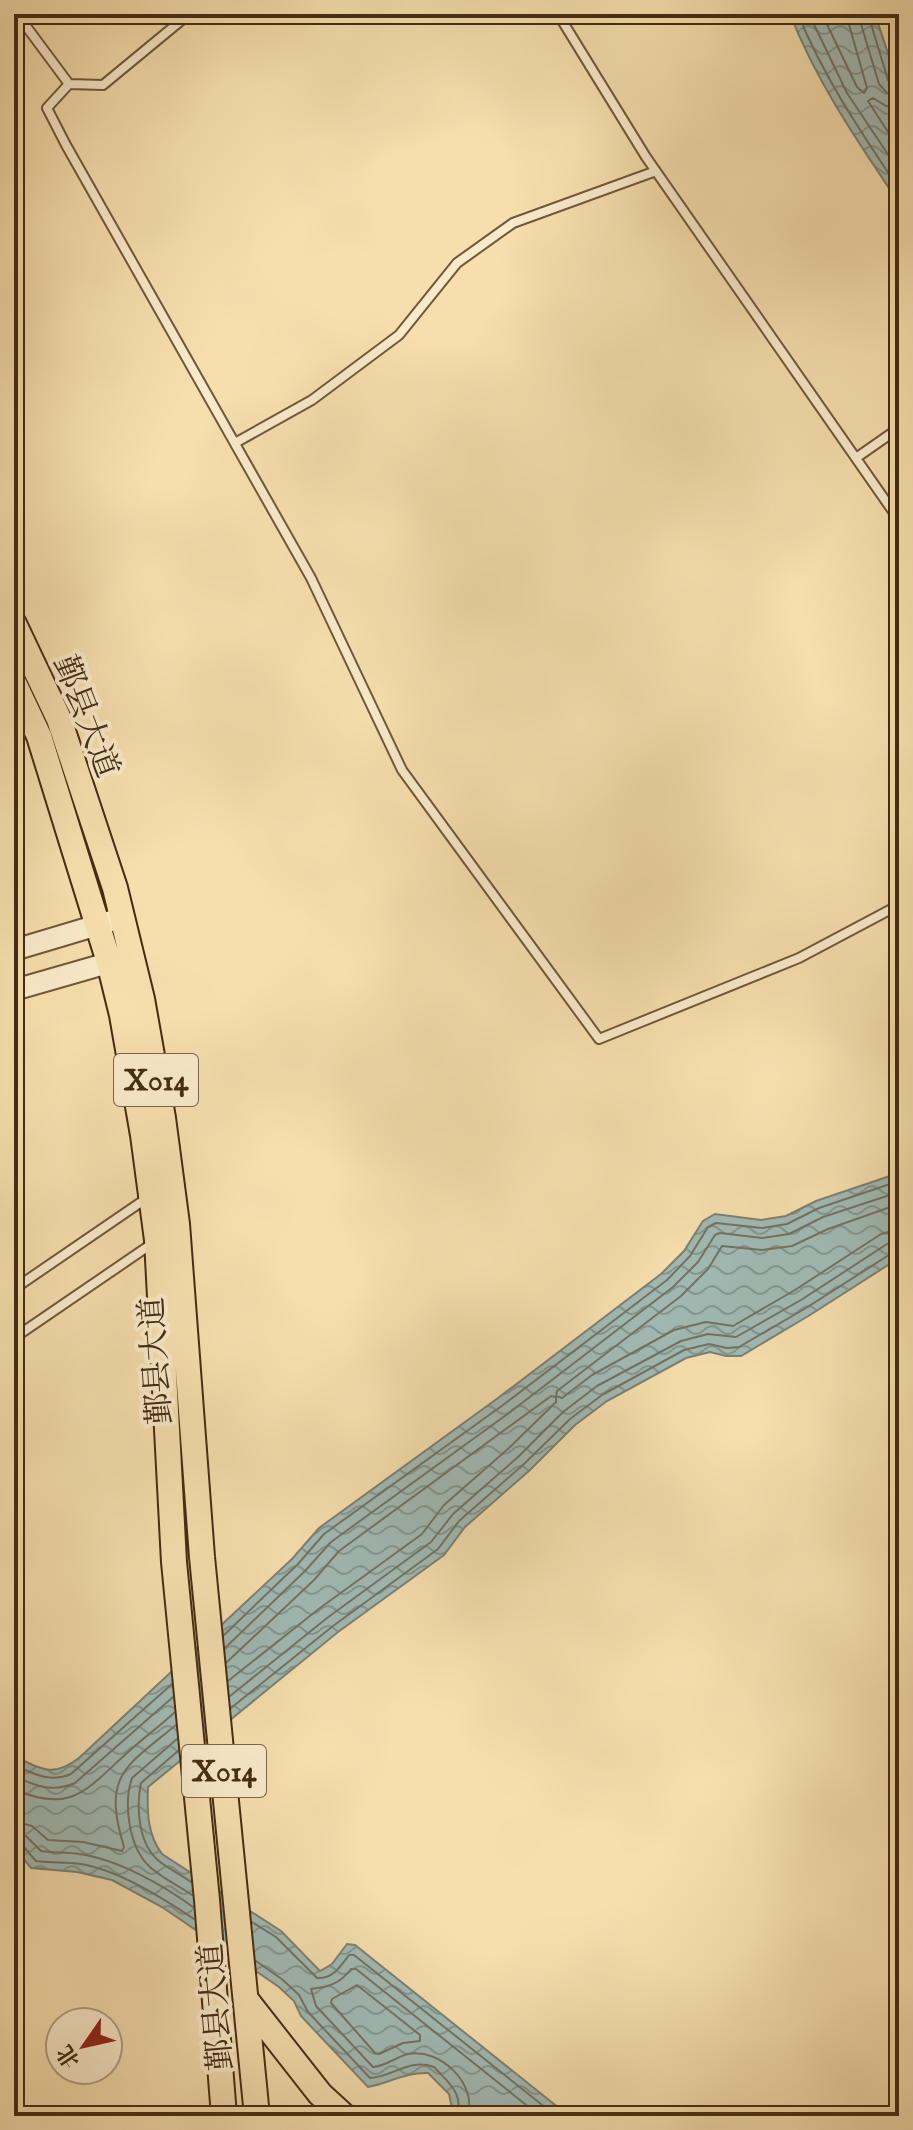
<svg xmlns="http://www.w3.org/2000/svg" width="913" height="2130" viewBox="0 0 913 2130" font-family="'IM FELL English','Noto Serif SC',serif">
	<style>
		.water { fill: url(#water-waves); stroke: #7c8173; stroke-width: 2 }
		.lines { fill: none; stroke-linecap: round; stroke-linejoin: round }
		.shore { stroke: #727363; stroke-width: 2 }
		.service-casing { stroke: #715839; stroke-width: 12 }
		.tertiary-casing { stroke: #715839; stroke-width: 24 }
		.primary-casing { stroke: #452c12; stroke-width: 28 }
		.service { stroke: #f9eaca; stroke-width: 8 }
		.tertiary { stroke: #f9eaca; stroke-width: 20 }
		.primary { stroke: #f6dead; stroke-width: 24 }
		.labels { text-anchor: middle; stroke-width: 8; stroke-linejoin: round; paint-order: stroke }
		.shield { fill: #f9eaca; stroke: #7b6549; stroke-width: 2 }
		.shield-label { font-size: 30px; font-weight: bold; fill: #452c12 }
		.street-label { font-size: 32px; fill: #452c12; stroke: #f9eaca }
	</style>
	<defs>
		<pattern id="water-waves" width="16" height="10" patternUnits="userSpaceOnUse" patternTransform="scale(2)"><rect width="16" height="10" fill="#a0bab4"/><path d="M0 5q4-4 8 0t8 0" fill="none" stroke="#849791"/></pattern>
	</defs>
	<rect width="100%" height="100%" fill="#f6dead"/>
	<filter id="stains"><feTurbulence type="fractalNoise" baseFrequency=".0025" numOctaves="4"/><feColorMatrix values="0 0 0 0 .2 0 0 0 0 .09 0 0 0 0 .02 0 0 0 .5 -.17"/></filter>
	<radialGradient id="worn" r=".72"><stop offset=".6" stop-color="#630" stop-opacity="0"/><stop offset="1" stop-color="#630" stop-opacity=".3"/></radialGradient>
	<path class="water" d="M790 14H875L899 87V203C858 142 817 83 790 14Z
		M899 1173V1258L810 1315 741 1356H726L710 1352 686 1358 607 1401 575 1425 530 1470 465 1527 444 1555 338 1632 148 1787C147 1811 147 1834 162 1854L281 1931 320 1971 332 1964 347 1944 355 1945 564 2112 576 2116H445L452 2108 449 2094 428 2073C406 2072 389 2083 368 2087L301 2016 294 2001 279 1987 162 1907 112 1880 77 1872 31 1868 14 1847V1756C41 1769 53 1778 79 1758L292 1559 319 1528 498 1398 661 1274 684 1251 703 1221 715 1214 761 1220 786 1216 816 1201Z"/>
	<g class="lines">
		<path class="shore" d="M798 14C824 78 861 132 899 189
			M809 14 847 93 899 171
			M822 14 857 87 864 93 867 88 846 14
			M858 14 879 84 887 93 899 96
			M868 14 888 80 893 85 899 86
			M899 108 886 106 873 98 868 101 899 149
			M899 1204 828 1229 792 1246 762 1250 722 1246 708 1269 681 1296 557 1391 556 1396 562 1398 592 1375 674 1330 706 1322 733 1326 795 1290 881 1234 899 1229
			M224 1635 298 1564 324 1534 503 1405 667 1280 690 1256 708 1227 716 1223 762 1228 787 1224 819 1208 899 1181
			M225 1648 305 1571 331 1542 509 1413 673 1287 698 1262 715 1235 720 1233 762 1238 789 1234 823 1217 899 1192
			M226 1663 314 1580 339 1551 551 1396 556 1397V1402L509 1448 444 1505 422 1534 320 1608 228 1681
			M230 1696 327 1618 431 1542 453 1514 518 1457 563 1412 597 1386 681 1341 708 1334 736 1337 801 1300 887 1244 899 1241
			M231 1708 333 1626 438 1549 459 1521 524 1464 570 1419 602 1395 684 1350 709 1344 727 1348 739 1347 806 1308 892 1253 899 1252
			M177 1739 132 1778C123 1804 129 1848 150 1867 162 1878 179 1886 192 1895
			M178 1751 141 1783C136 1807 138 1844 159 1861 169 1869 181 1875 191 1882
			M14 1765C34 1774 50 1783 71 1774L172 1684
			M14 1776C36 1786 52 1793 75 1783L173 1697
			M14 1789C71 1815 87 1789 127 1753 142 1739 159 1727 175 1712
			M14 1821 32 1826 48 1840 83 1842 122 1851 124 1847C102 1775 125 1767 176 1725
			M14 1833 26 1836 41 1851C54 1853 67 1852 79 1854 117 1859 163 1885 193 1907
			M14 1843 22 1845 36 1861C51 1863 66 1862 81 1864 120 1871 161 1897 194 1919
			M252 1922 276 1937 317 1978C333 1979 341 1966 349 1955H354L556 2116
			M256 1961 283 1980 299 1995 308 2012 370 2078C393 2077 409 2058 434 2067 446 2080 467 2096 455 2116
			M357 1985 420 2035V2041L403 2043 379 2054 375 2053 331 2003 332 1999Z
			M468 2116C477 2083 440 2048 408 2054 396 2057 386 2066 373 2067L316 2006 311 1989C328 1987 340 1984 351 1969H356L540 2116"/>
		<defs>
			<path id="service" d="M17 14 69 84 47 108 66 145 311 578 402 770 599 1039 799 958 899 905
				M558 14 646 157 899 520
				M69 84 103 85 189 14
				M235 443 312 400 399 335 457 263 513 223 656 171
				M856 458 899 428
				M14 1289 147 1198
				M14 1338 153 1243"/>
			<path id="tertiary" d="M14 950 111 921
				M14 990 122 959"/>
			<path id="primary" d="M14 624 59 719 115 888 142 999 163 1118 177 1224 202 1557 257 2116
				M14 683 39 736 109 962 122 1015 143 1135 157 1240 174 1562 207 1900 224 2116
				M247 2001 320 2094 344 2116"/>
		</defs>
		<use href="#service" class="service-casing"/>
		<use href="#tertiary" class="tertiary-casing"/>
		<use href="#primary" class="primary-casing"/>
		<use href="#service" class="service"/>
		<use href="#tertiary" class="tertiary"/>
		<use href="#primary" class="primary"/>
	</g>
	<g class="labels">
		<g class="shield">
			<rect x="114" y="1054" width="84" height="52" rx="6"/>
			<rect x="182" y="1745" width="84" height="52" rx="6"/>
		</g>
		<g class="shield-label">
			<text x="156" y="1090">X014</text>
			<text x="224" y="1781">X014</text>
		</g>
		<g class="street-label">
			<text transform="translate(87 716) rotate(69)" y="11">鄞县大道</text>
			<text transform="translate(155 1361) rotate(-94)" y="11">鄞县大道</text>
			<text transform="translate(215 2007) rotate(-95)" y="11">鄞县大道</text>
		</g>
	</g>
	<rect width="913" height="2130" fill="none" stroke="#f6dead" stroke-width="48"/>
	<rect x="16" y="16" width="881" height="2098" fill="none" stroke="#452c12" stroke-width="4"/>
	<rect x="24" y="24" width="865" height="2082" fill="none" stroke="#452c12" stroke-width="2"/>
	<g transform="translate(84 2046) rotate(236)"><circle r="38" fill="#f9eaca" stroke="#b19e80" stroke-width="2"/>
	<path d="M0-6L14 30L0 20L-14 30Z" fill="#8f2418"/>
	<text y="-12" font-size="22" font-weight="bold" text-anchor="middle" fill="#452c12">北</text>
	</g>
	<rect width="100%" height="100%" filter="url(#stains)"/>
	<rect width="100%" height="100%" fill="url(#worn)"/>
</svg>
